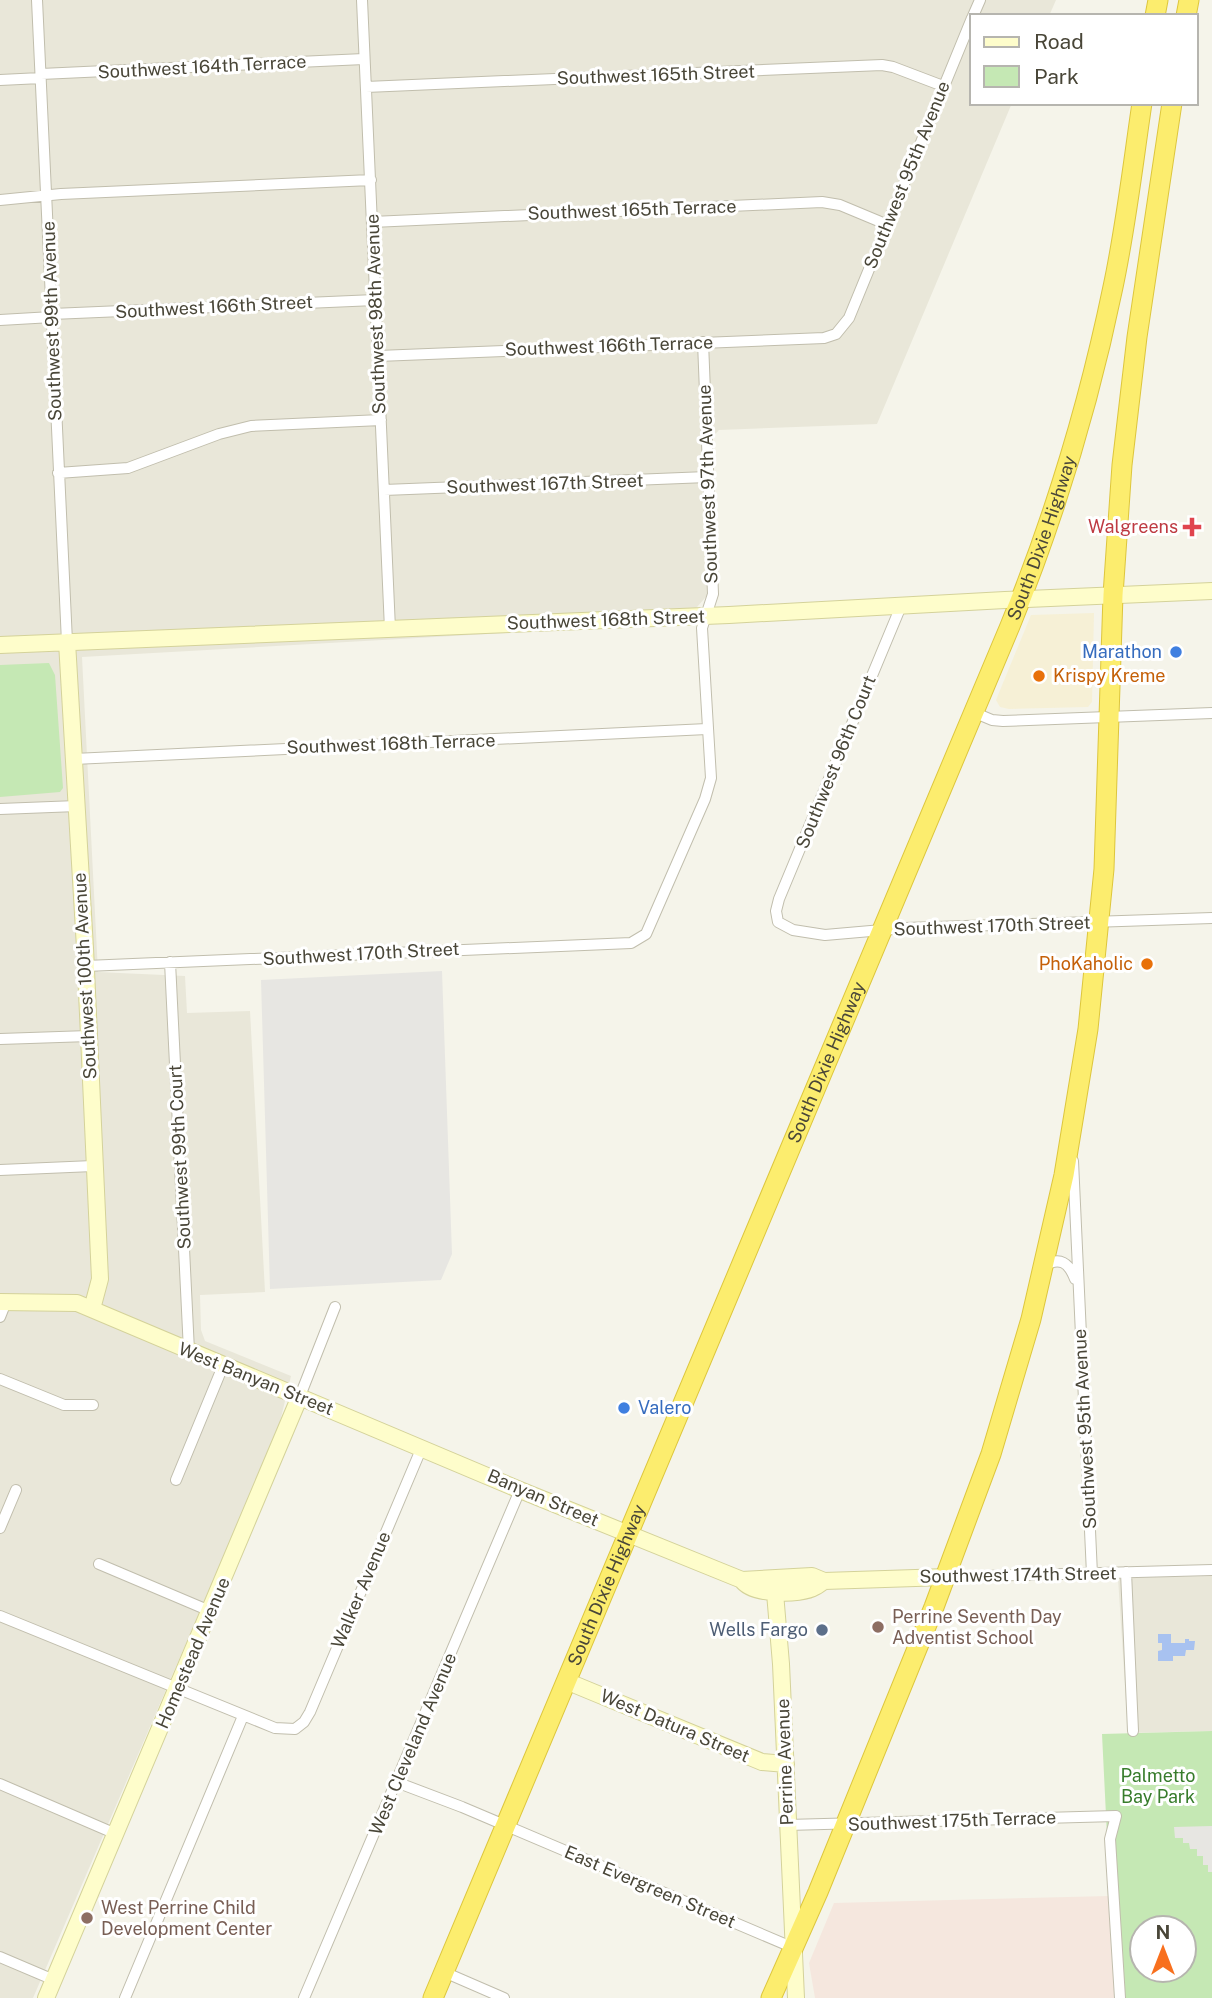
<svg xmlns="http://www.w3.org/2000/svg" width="1212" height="1998" viewBox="0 0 1212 1998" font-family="'Public Sans',sans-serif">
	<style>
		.residential { fill: #e9e7d9 }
		.commercial { fill: #f6f0d6 }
		.medical { fill: #f5e7de }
		.green { fill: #c5e8b4; fill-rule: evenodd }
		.parking { fill: #e7e6e2 }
		.water { fill: #a8c2f0 }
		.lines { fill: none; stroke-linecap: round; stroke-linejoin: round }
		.street-casing { stroke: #c1bead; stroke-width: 12 }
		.secondary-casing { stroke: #d4d29a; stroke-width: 18 }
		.highway-casing { stroke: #ddc63d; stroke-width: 21 }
		.street { stroke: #fff; stroke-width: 10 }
		.secondary { stroke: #fefdcb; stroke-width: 16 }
		.highway { stroke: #fced6e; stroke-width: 19 }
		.health-dot { fill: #e0444e; stroke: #fff; stroke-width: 2.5 }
		.shop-dot { fill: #3f7fe0; stroke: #fff; stroke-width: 2.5 }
		.food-dot { fill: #e8710a; stroke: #fff; stroke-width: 2.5 }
		.education-dot { fill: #8d6e63; stroke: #fff; stroke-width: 2.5 }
		.service-dot { fill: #5c6f8a; stroke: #fff; stroke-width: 2.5 }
		.labels { text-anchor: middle; stroke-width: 6; stroke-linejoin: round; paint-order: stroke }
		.street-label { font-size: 18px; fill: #494638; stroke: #fff }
		.health-label { font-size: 18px; fill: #be3a42; stroke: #fff; text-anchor: end }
		.shop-label { font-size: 18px; fill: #366cbe; stroke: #fff; text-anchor: end }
		.food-label { font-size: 18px; fill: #c56008; stroke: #fff; text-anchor: start }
		.education-label { font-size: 18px; fill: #785e54; stroke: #fff; text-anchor: start }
		.service-label { font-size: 18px; fill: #4e5e75; stroke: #fff; text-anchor: end }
		.park-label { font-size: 18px; fill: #377c2b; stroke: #fff }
	</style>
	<rect width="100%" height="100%" fill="#f5f4ea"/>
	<path class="residential" d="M0 0H1056L1049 16H972V103H1012L877 424 719 430 711 439 719 582 683 623 82 657 98 972 185 976 187 1013 250 1011 265 1292 200 1295 201 1330 205 1341 291 1376 278 1430 33 1998H0Z
		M1212 1576V1731L1128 1733 1118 1578Z"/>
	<path class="commercial" d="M1094 613 1092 702 1088 707 1009 709 1000 707 996 700 1031 615Z"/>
	<path class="medical" d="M1109 1896 1115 1998H815L809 1963 834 1903Z"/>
	<path class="green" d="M49 663 55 675 63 788 60 792 0 797V665Z
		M1212 1731V1998H1115L1102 1734ZM1142 1928H1184V1970H1142Z"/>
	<path class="parking" d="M442 971 452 1254 441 1280 270 1289 261 980Z
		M1212 1826V1872H1208V1865H1203V1856H1197V1849H1190L1189 1843H1183V1838H1175L1174 1827Z"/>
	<path class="water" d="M1158 1634H1171V1643H1185V1639H1189V1641H1195L1194 1650H1186L1185 1656H1173V1661H1158V1651L1162 1650V1643H1158Z"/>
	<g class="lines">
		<defs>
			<path id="street" d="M37 0 67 642
				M362 0 390 629
				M973 16 980 0
				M41 74 364 59
				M0 80 41 78
				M366 87 882 65 893 67 943 86
				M0 200 61 194 371 180
				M372 222 822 202 840 205 888 225
				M52 314 375 300
				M0 320 52 317
				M378 356 824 338 836 334 849 318 972 18
				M58 473 128 468 219 434 251 426 381 420
				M384 490 707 477
				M901 606 779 899 776 911 778 922 793 930 825 935 905 928 1212 918
				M973 712 992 720 1003 721 1212 713
				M74 759 707 729
				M0 809 77 806
				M170 962 189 1351
				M86 966 631 943 646 934 705 799 711 778 702 628 713 594 703 342
				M0 1039 89 1036
				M1073 1161 1092 1574
				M0 1170 93 1166
				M1044 1266C1060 1256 1069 1263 1075 1279
				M0 1317 6 1302
				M0 1379 64 1405H93
				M300 1396 335 1307
				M176 1480 223 1366
				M0 1528 16 1490
				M99 1564 210 1611
				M1126 1572 1133 1731
				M946 1577 1212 1570
				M0 1616 275 1728 295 1729 304 1722 310 1712 422 1447
				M396 1782 462 1807 794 1948
				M0 1784 116 1834
				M787 1825 1116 1816 1110 1839 1120 1998
				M0 1957 54 1980
				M444 1972 504 1998
				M125 1998 243 1716
				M304 1998 520 1490"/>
			<path id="secondary" d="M67 642 85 948 100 1279 92 1309
				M0 645 729 615 1005 600 1212 591
				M0 1302 77 1303 520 1490 742 1580C751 1595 800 1596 815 1587 818 1586 821 1583 824 1581L812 1576 742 1580
				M774 1581 781 1664 796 1998
				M824 1581 946 1577
				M566 1681 762 1762 786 1764
				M46 1998 300 1396"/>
			<g id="highway">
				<path d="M1155 16 1158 0"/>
				<path d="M1186 16 1189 0"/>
				<path id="s1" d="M433 1998 1010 626C1055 516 1089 403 1113 287 1126 226 1133 164 1142 103"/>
				<path d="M771 1998 818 1892 934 1607 991 1454 1031 1319 1064 1175 1088 1029 1104 869 1113 595 1122 465 1137 337 1172 103"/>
			</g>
		</defs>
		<use href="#street" class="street-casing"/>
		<use href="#secondary" class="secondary-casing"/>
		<use href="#highway" class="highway-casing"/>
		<use href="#street" class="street"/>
		<use href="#secondary" class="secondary"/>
		<use href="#highway" class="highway"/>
	</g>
	<path class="health-dot" d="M1188.5 516.5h7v7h7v7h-7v7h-7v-7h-7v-7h7z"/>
	<g class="shop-dot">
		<circle cx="1176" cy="652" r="7"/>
		<circle cx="624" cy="1408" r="7"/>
	</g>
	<g class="food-dot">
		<circle cx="1039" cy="676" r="7"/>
		<circle cx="1147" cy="964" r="7"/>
	</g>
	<g class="education-dot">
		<circle cx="878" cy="1627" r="7"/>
		<circle cx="87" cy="1918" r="7"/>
	</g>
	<circle class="service-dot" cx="822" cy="1630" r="7"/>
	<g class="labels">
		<g class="street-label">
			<text transform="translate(202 67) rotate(-3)" y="6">Southwest 164th Terrace</text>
			<text transform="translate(656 75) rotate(-2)" y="6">Southwest 165th Street</text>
			<text transform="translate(907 175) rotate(-68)" y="6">Southwest 95th Avenue</text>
			<text transform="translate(632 210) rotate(-2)" y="6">Southwest 165th Terrace</text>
			<text transform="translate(214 307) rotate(-3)" y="6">Southwest 166th Street</text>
			<text transform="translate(376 314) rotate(-92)" y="6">Southwest 98th Avenue</text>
			<text transform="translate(52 321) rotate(-92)" y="6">Southwest 99th Avenue</text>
			<text transform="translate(609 346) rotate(-2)" y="6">Southwest 166th Terrace</text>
			<text transform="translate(545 484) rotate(-2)" y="6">Southwest 167th Street</text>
			<text transform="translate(708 484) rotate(-92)" y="6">Southwest 97th Avenue</text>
			<text dy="6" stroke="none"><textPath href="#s1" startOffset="1582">South Dixie Highway</textPath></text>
			<text transform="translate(606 620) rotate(-2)" y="6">Southwest 168th Street</text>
			<text transform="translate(391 744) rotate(-2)" y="6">Southwest 168th Terrace</text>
			<text transform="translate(836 762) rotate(-68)" y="6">Southwest 96th Court</text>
			<text transform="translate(992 926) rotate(-2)" y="6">Southwest 170th Street</text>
			<text transform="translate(361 954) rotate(-3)" y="6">Southwest 170th Street</text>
			<text transform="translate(85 976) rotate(-93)" y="6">Southwest 100th Avenue</text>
			<text dy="6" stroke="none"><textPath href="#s1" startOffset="1015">South Dixie Highway</textPath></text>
			<text transform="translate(180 1157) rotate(-93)" y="6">Southwest 99th Court</text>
			<text transform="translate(256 1379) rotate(22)" y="6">West Banyan Street</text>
			<text transform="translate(1085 1429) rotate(-93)" y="6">Southwest 95th Avenue</text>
			<text transform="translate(543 1498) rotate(23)" y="6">Banyan Street</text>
			<text transform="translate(1018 1575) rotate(-1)" y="6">Southwest 174th Street</text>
			<text dy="6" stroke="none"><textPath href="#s1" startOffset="448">South Dixie Highway</textPath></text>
			<text transform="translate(361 1590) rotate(-67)" y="6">Walker Avenue</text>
			<text transform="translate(193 1653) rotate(-67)" y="6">Homestead Avenue</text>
			<text transform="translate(675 1726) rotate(23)" y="6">West Datura Street</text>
			<text transform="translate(413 1744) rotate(-67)" y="6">West Cleveland Avenue</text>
			<text transform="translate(785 1762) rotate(-92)" y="6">Perrine Avenue</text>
			<text transform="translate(952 1821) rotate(-2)" y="6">Southwest 175th Terrace</text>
			<text transform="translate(650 1887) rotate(23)" y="6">East Evergreen Street</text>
		</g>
		<g class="health-label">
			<text x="1178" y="533">Walgreens</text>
		</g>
		<g class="shop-label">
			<text x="1162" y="658">Marathon</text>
			<text x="638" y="1414" text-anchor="start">Valero</text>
		</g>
		<g class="food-label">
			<text x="1053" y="682">Krispy Kreme</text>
			<text x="1133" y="970" text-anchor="end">PhoKaholic</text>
		</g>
		<g class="education-label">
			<text x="892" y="1623">Perrine Seventh Day<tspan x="892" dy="21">Adventist School</tspan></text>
			<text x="101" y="1914">West Perrine Child<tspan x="101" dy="21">Development Center</tspan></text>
		</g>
		<g class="service-label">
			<text x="808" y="1636">Wells Fargo</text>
		</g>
		<g class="park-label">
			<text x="1158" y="1782">Palmetto<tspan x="1158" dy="21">Bay Park</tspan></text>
		</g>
	</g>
	<rect x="970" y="14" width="228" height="91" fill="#ffffff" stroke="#b6b5af" stroke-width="2"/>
	<rect x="984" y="37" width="35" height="10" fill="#fefdcb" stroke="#b6b5af" stroke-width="2"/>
	<text x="1034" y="49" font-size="21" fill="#494638">Road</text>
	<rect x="984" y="66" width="35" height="21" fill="#c5e8b4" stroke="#b6b5af" stroke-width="2"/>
	<text x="1034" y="84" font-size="21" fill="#494638">Park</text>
	<g transform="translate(1163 1949)"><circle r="33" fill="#ffffff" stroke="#b6b5af" stroke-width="2"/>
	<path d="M0-5L12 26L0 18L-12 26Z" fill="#f8701e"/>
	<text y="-10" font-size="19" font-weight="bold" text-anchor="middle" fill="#494638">N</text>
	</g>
</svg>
